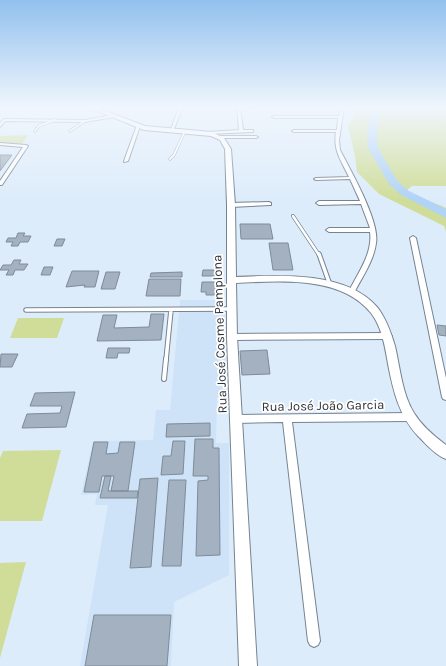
<svg xmlns="http://www.w3.org/2000/svg" width="446" height="666" viewBox="0 0 446 666" font-family="Karla,sans-serif">
	<style>
		.built { fill: #cee3f8 }
		.green { fill: #d0dd99 }
		.lines { fill: none; stroke-linecap: round; stroke-linejoin: round }
		.river { fill: #b1d3f6; fill-rule: evenodd }
		.building { fill: #a3b1c0; stroke: #7e8b99 }
		.lane-far3-casing { stroke: #768391; stroke-width: 3 }
		.lane-far2-casing { stroke: #768391; stroke-width: 4 }
		.lane-far1-casing { stroke: #768391; stroke-width: 5.5 }
		.lane-casing { stroke: #768391; stroke-width: 6 }
		.street-casing { stroke: #768391; stroke-width: 2 }
		.secondary-casing { stroke: #768391; stroke-width: 2 }
		.lane-far3 { stroke: #fff; stroke-width: 2 }
		.lane-far2 { stroke: #fff; stroke-width: 2.5 }
		.lane-far1 { stroke: #fff; stroke-width: 3.5 }
		.lane { stroke: #fff; stroke-width: 4 }
		.street { fill: #fff; fill-rule: evenodd }
		.secondary { fill: #fff; fill-rule: evenodd }
		.labels { text-anchor: middle; stroke-width: 3.5; stroke-linejoin: round; paint-order: stroke }
		.street-label { font-size: 13px; fill: #2e3339; stroke: #fff }
	</style>
	<rect width="100%" height="100%" fill="#ddecfb"/>
	<path class="built" d="M180 300H225L226 396 217 397 216 443H229V575L174 602 171 666H80L108 505H95L97 494 81 495 93 441 153 440 156 410H170Z"/>
	<path class="green" d="M355 107H446V186H412L407 190C416 200 434 201 446 208V232L444 226 379 194 357 172 355 156 348 126 355 114Z
		M28 135 22 144 0 143V136Z
		M18 318H64L57 338H10Z
		M61 450 42 521H0V458L3 451Z
		M26 562 0 658V563Z"/>
	<g class="lines">
		<path class="river" d="M371 107H379L377 137 378 148 398 182 409 191 446 209V218L401 195 389 184 368 148 367 137Z"/>
	</g>
	<path class="building" d="M0 155H12L0 171Z
		M240 224H270L273 239H241Z
		M18 233H25L23 236H31L28 242H20L18 246H11L13 242H6L8 238H16Z
		M57 239H65L62 246H54Z
		M269 243H288L293 270H273Z
		M14 260H21L19 264H28L24 270H15L13 275H6L9 270H0L3 265H11Z
		M44 267H53L50 275H41Z
		M203 270H218L217 276H202Z
		M72 271H99L95 287H84L85 285 66 287Z
		M106 272H120L115 289H101Z
		M182 272V277H150L151 273Z
		M149 279H181L180 296H146Z
		M202 282H216V295H206V292H201Z
		M151 314H164L161 340 97 341 103 315H117L114 328 149 327Z
		M437 325 446 326V336L439 335Z
		M108 348H130L129 353H118L117 358H106Z
		M267 350 270 374 242 375 240 351Z
		M1 354H18L12 367H0Z
		M75 392 66 427 22 428 27 414 60 413 62 406H30L35 393Z
		M210 423V436L166 437 167 424Z
		M195 439H213V448H219L220 555 196 556 198 481 208 480V476H193Z
		M173 441H185L183 474 161 475 163 456H171Z
		M94 442H108L106 454 118 453 120 442H135L128 491H111L114 476H102L99 492H84Z
		M105 476H111L108 491H138L137 498H100Z
		M158 478 151 567 130 568 140 479Z
		M169 480H186L181 566H162Z
		M94 615H171L167 666H85Z"/>
	<g class="lines">
		<defs>
			<path id="lane-far3" d="M35 131 39 126 55 120
				M70 131 85 121
				M170 159 174 155 185 131"/>
			<path id="lane-far2" d="M293 216 319 255"/>
			<path id="lane-far1" d="M319 254 330 285
				M26 310 231 309
				M166 360 171 310"/>
			<path id="lane" d="M164 379 166 359"/>
			<path id="street" d="M179 107H183L173 131 170 132Z
				M237 107H240L243 130H253V132L207 134 206 133 208 132 239 130Z
				M340 107H344L339 140 340 150C351 171 380 222 376 243 374 260 363 276 355 291L352 293 349 291C358 273 373 253 370 232H329L326 230 329 228H370L361 204 319 205 316 203 319 201H360L350 179 316 180 314 179 316 178 349 177C341 160 333 151 336 132H294L292 131 294 130H337L338 118H274L272 117 274 116H339Z
				M113 115 115 116 114 117 85 122 5 121 0 127V123L4 119 85 120Z
				M137 125 140 126 128 161 124 162V161Z
				M220 136H256L258 137 256 138H219L218 137Z
				M0 143 26 145 28 146 2 185H0V181L23 147 0 145Z
				M269 202 271 203V205L231 207 228 205 231 203Z
				M413 236 416 238 446 378V400L443 399 442 397 410 238Z
				M388 333 392 336 388 339 232 340 230 339 228 337 230 335 232 334Z
				M410 413 413 414 414 417 413 420 410 421 292 422 320 641 318 645 314 647 310 645 308 641 283 422 236 423 233 422 232 419 233 416 236 415Z"/>
			<path id="secondary" d="M90 107H95L145 126 212 132 224 138 231 149 235 205 236 277C279 275 346 271 377 307 386 318 391 333 395 346 400 367 402 394 414 413 422 426 434 436 446 445V459C435 455 426 444 418 436 399 416 393 390 388 364 385 347 382 327 371 313 341 275 278 281 236 283L237 337 257 666H239L227 337V205L225 149 220 140 211 136 144 130 90 108Z"/>
		</defs>
		<use href="#lane-far3" class="lane-far3-casing"/>
		<use href="#lane-far2" class="lane-far2-casing"/>
		<use href="#lane-far1" class="lane-far1-casing"/>
		<use href="#lane" class="lane-casing"/>
		<use href="#street" class="street-casing"/>
		<use href="#secondary" class="secondary-casing"/>
		<use href="#lane-far3" class="lane-far3"/>
		<use href="#lane-far2" class="lane-far2"/>
		<use href="#lane-far1" class="lane-far1"/>
		<use href="#lane" class="lane"/>
		<use href="#street" class="street"/>
		<use href="#secondary" class="secondary"/>
	</g>
	<linearGradient id="sky" x2="0" y2="1"><stop stop-color="#92c0ee"/><stop offset="0.54" stop-color="#f0f6fd"/><stop offset="1" stop-color="#f0f6fd" stop-opacity="0"/></linearGradient>
	<rect width="446" height="200" fill="url(#sky)"/>
	<g class="labels">
		<g class="street-label">
			<text transform="translate(219 334) rotate(-92)" y="5">Rua José Cosme Pamplona</text>
			<text transform="translate(323 405) rotate(-1)" y="5">Rua José João Garcia</text>
		</g>
	</g>
</svg>
